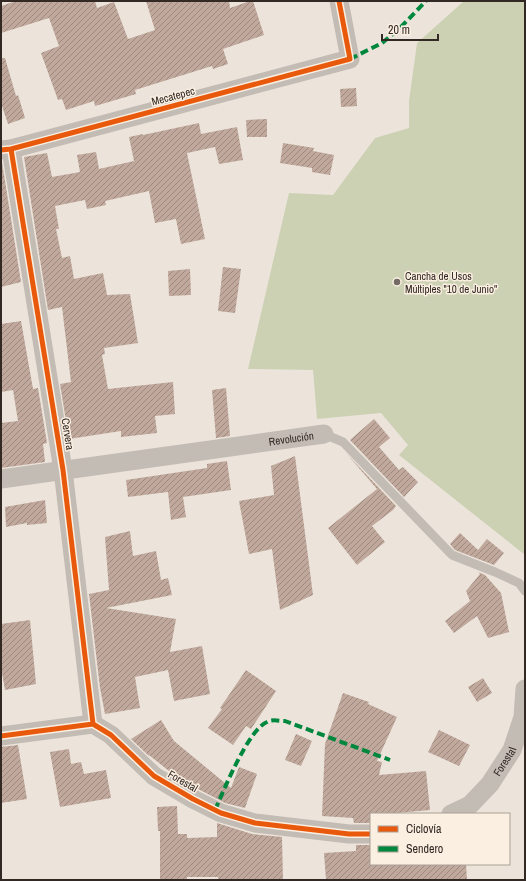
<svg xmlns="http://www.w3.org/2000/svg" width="526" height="881" viewBox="0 0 526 881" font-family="'Archivo Narrow',sans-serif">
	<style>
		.green { fill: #ccd1b4 }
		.building { fill: url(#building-hatch) }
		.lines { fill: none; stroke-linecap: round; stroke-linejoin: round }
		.service { stroke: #c3bcb5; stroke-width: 9 }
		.minor { stroke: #c3bcb5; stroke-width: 19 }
		.quiet { stroke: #00873e; stroke-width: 4; stroke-dasharray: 8 4; stroke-linecap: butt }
		.cycleway-casing { stroke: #faefe1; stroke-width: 8 }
		.cycleway { stroke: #e8590c; stroke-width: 5 }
		.poi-dot { fill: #746a64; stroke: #faefe1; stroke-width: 1.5 }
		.labels { text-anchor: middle; stroke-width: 3; stroke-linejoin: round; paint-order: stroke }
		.street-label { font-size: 11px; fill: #332924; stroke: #faefe1 }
		.poi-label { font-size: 11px; fill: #332924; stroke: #faefe1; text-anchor: start }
	</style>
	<defs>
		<pattern id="building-hatch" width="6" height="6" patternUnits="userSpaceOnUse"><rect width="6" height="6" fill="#c0a89c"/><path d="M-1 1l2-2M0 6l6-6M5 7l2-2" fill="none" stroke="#9d897f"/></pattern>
	</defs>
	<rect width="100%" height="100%" fill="#ece4db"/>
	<path class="green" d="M464 1H525V555L399 455 408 445 381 413 317 419 313 370 248 369 289 193 333 195 375 138 409 128V101L417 43Z"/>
	<path class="building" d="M16 1H95L97 8 114 2 128 39 155 30 146 1H229L230 8 250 1H253L264 35 223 49 228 64 213 69 212 66 135 90 136 94 95 106 94 101 66 110 62 99 58 100 41 53 59 46 49 18 1 33V6Z
		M1 58H5L16 96 18 95 25 118 8 124 1 103Z
		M356 88 357 106 341 107 340 89Z
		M267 119V137H247L246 120Z
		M199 123 201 134 237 127 243 160 219 164 215 147 187 153 205 239 181 244 176 219 155 223 149 191 105 201 106 205 87 209 85 200 55 206 59 229H56L62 258 70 256 74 279 103 273 107 295 130 294 138 343 104 348 105 354 102 355 108 389 173 382 175 414 155 416 157 433 121 437V431L69 439 60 384 71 382 62 307 48 310 24 157 47 153 52 177 80 172 77 155 96 152 99 169 134 161 129 137 143 134V135Z
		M283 143 314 148 313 151 334 155 330 175 312 172V168L280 163Z
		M1 162H2L21 282 1 287Z
		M223 267 241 269 235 313 218 311Z
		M190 269 191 295 169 296 168 271Z
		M21 321 33 389 38 388 47 443 43 444 45 462 1 468V423L18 421 13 390 1 392V324Z
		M226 388 230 436 216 438 212 390Z
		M374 419 390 438 379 447 399 470 403 467 418 482 404 497 350 440Z
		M346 453 396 506 393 510 372 526 385 542 357 565 328 528 377 489Z
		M295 456 313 595 280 610 272 549 249 554 239 501 274 495 271 466Z
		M227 461 231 490 183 497 186 517 171 520 168 492 128 497 126 480 207 468V464Z
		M45 500 47 523 27 525V523L6 527 5 507Z
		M130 531 133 556 156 551 161 580 168 578 172 595 106 608 176 619 170 652 202 646 210 694 174 701 168 670 135 677 140 708 105 714 100 688 89 594 109 590 105 537Z
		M460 533 478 550 487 539 504 553 494 565 455 550 450 544Z
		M478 572 485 575 501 593 509 632 488 638 477 616 454 633 445 621 470 601 466 591 480 574Z
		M30 620 36 684 5 690 1 667V624Z
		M246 670 276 691 251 729 246 726 233 745 208 728 222 709 220 708Z
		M483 678 492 693 477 702 468 687Z
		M343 693 369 702 368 704 397 717 377 761 382 762 379 775 426 771 430 810 386 814H371V823H354L353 818 322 816 325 744Z
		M161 720 174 741 231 788 239 767 257 774 245 808 225 803 198 789 174 775 149 755V756L131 739Z
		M439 730 470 745 459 766 428 752Z
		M296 734 312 741 301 766 285 760Z
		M18 745 27 799 1 803V747Z
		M69 749 71 764 81 762 84 774 106 770 111 798 60 807 50 752Z
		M177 806 178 834H187V838L217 837V823L252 834 282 837 283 880H218V877H187V880H160V831H158L157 807Z
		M356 845H371V864H466L467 880H326L324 853 356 851Z"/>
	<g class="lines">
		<path class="service" d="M324 434 343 442 452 555 495 572 519 583 525 591"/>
		<g class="minor">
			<path d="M11 149 63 470 93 724"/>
			<path d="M1 150 11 149 350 59 339 1"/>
			<path id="s1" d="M1 479 324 434"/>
			<path d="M1 736 93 724 111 735 154 776 193 799 221 813 255 823 349 834H371"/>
			<path id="s2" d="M451 814 470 805 490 784 512 750 523 717 525 689"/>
		</g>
		<path class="quiet" d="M350 59 382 43 399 29 426 1
			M215 810C224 790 248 730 267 722 272 719 279 721 285 721L390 760"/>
		<defs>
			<path id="cycleway" d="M11 149 63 470 93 724
				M1 150 11 149 350 59 339 1
				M1 736 93 724 111 735 154 776 193 799 221 813 255 823 349 834H371"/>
		</defs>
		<use href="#cycleway" class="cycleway-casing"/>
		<use href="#cycleway" class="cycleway"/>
	</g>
	<circle class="poi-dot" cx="397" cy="282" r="4"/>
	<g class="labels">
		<g class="street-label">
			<text transform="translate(173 96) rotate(-15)" y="4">Mecatepec</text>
			<text transform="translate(68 434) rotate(81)" y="4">Cervera</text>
			<text dy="4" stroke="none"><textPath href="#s1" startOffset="293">Revolución</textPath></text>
			<text dy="4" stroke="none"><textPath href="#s2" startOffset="77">Forestal</textPath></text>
			<text transform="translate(183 781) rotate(30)" y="4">Forestal</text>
		</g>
		<g class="poi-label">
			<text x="405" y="280">Cancha de Usos<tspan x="405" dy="13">Múltiples "10 de Junio"</tspan></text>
		</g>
	</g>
	<rect width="526" height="881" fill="none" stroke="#332924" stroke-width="4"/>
	<rect x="370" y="813" width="140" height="52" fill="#faefe1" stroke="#aaa095"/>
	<rect x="378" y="826" width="20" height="6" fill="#e8590c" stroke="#aaa095"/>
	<text x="406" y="833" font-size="12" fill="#332924">Ciclovía</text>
	<rect x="378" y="846" width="20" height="6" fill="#00873e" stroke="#aaa095"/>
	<text x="406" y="853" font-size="12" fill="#332924">Sendero</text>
	<path d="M382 34v6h56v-6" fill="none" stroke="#332924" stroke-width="2"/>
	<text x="388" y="34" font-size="12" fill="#332924" stroke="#faefe1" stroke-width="3" paint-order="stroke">20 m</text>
</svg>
